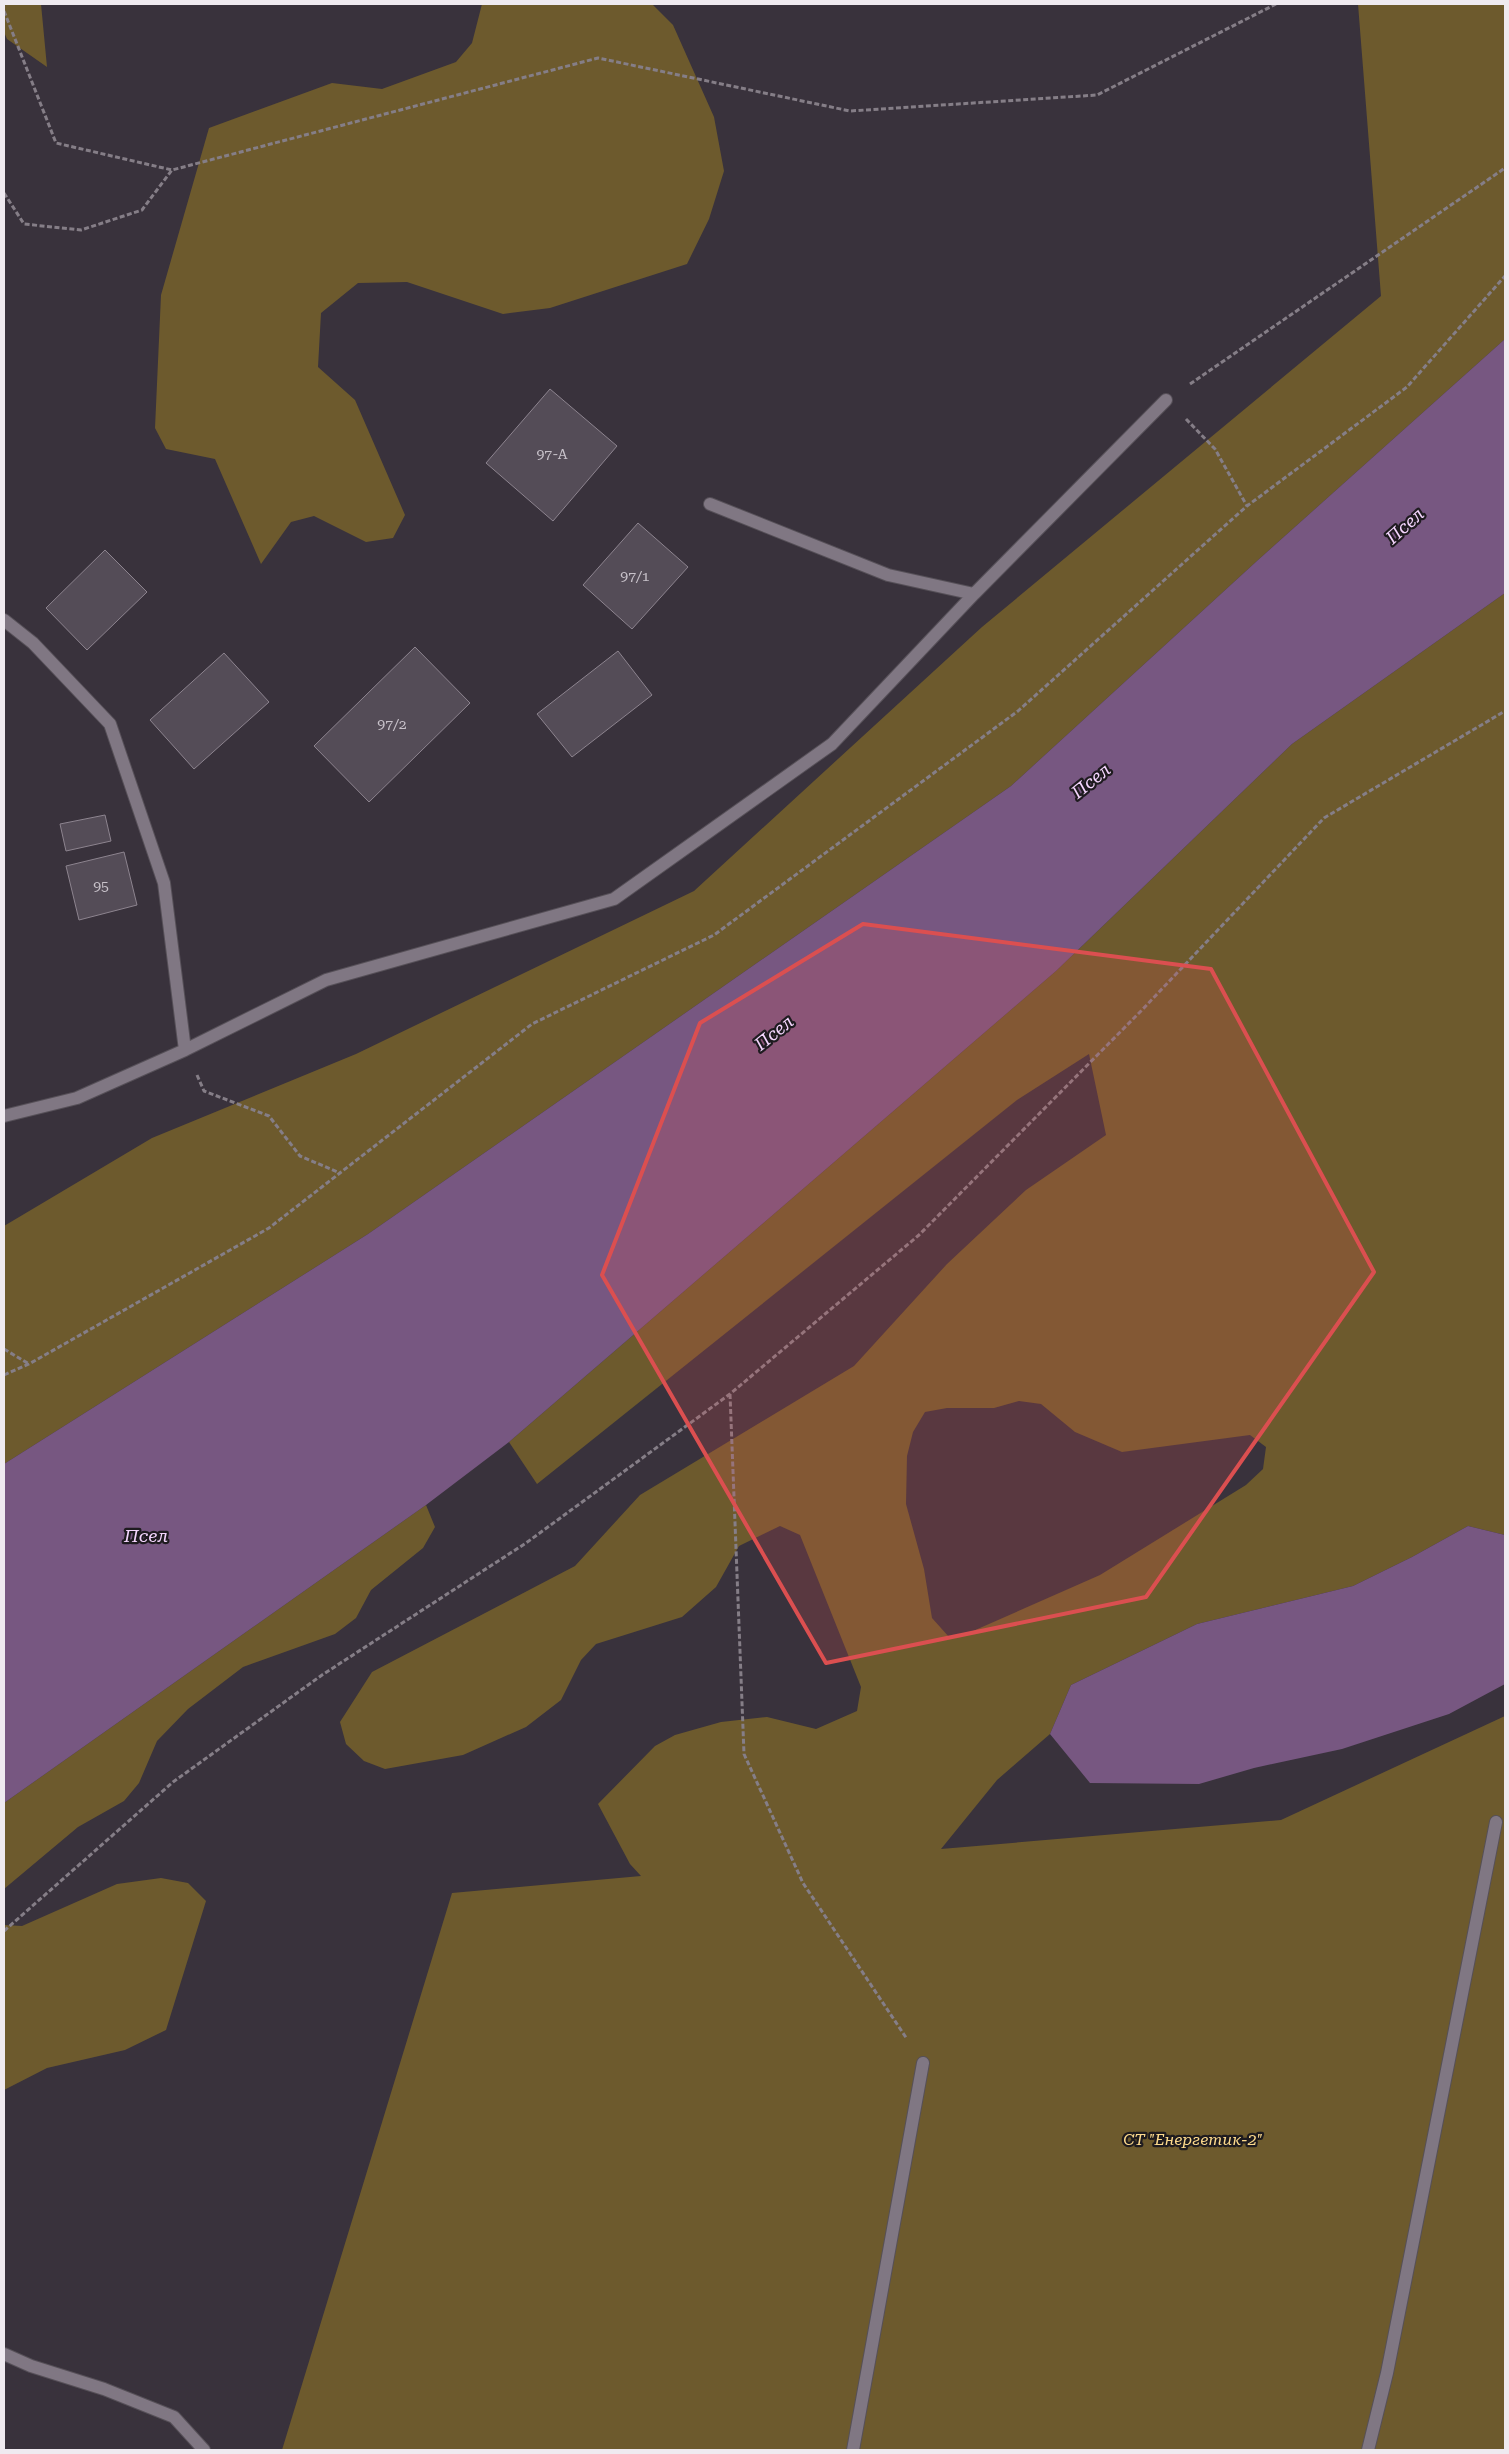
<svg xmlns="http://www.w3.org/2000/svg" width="1509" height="2454" viewBox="0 0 1509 2454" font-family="'Roboto Serif',serif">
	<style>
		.green { fill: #6d5a2d; fill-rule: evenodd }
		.water { fill: #775781 }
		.building { fill: #544c57; stroke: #8d848f }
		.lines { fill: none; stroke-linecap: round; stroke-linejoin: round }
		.minor-casing { stroke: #565058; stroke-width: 14 }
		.path { stroke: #857e87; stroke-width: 3; stroke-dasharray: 5 2.5; stroke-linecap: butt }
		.minor { stroke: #807783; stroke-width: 12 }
		.marked { fill: #db4f50; fill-opacity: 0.2; stroke: #db4f50; stroke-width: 4; stroke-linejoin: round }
		.labels { text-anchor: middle; stroke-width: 4.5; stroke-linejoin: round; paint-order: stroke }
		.number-label { font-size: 14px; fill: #c8c2ca }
		.park-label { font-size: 16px; font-style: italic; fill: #fedb8d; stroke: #1e1b1f }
		.water-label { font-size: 18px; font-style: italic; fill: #f5d6fe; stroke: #1e1b1f }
	</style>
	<rect width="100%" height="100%" fill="#39323c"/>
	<path class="green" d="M4 4H41L47 67 7 39 4 32Z
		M482 4H652L673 25 714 117 724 171 709 219 687 264 550 308 503 314 407 282 358 283 321 313 318 367 355 400 405 515 393 538 366 542 314 516 291 522 261 564 215 459 166 449 155 428 161 295 209 128 332 83 382 89 456 62 472 43Z
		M1358 4H1505V339L1258 560 1011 786 368 1234 4 1464V1226L152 1138 356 1054 694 891 982 627 1381 296Z
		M1505 593V1535L1468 1526 1412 1557 1353 1586 1197 1624 1071 1685 1050 1734 997 1780 941 1849 1281 1820 1505 1716V2450H282L452 1893 641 1876 630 1864 598 1804 655 1746 675 1735 721 1722 767 1717 816 1729 857 1711 861 1687 800 1535 780 1526 739 1546 716 1587 682 1617 596 1644 581 1660 561 1700 526 1727 463 1755 385 1769 364 1761 346 1744 340 1722 372 1672 575 1566 640 1495 854 1366 947 1264 1026 1190 1106 1135 1089 1054 1017 1100 537 1484 509 1442 1056 971 1292 744ZM1019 1401 1041 1404 1075 1432 1122 1452 1250 1435 1266 1447 1263 1469 1246 1485 1100 1575 973 1631 949 1637 932 1618 924 1569 906 1504 907 1456 913 1432 925 1412 947 1408H994Z
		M426 1505 435 1527 423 1548 371 1590 356 1618 335 1634 243 1667 188 1709 157 1741 139 1783 124 1801 78 1827 4 1889V1803Z
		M161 1878 188 1883 206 1901 166 2030 125 2050 47 2068 4 2090V1925L22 1926 117 1884Z"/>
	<path class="water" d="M1505 339V593L1292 744 1056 971 509 1442 426 1505 4 1803V1464L368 1234 1011 786 1258 560Z
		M1468 1526 1505 1535V1684L1449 1714 1342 1749 1254 1768 1199 1784 1090 1783 1050 1734 1071 1685 1197 1624 1353 1586 1412 1557Z"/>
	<path class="building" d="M550 389 617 446 553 521 486 463Z
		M638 523 688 567 632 629 583 585Z
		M105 550 147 592 87 650 46 608Z
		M415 647 470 703 369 802 314 746Z
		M618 651 652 695 572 757 537 714Z
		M224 653 269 702 194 769 150 720Z
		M105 815 111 841 66 851 60 824Z
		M124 852 137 905 79 920 66 866Z"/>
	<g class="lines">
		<defs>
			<path id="minor" d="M710 504 888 575 974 594
				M4 620 33 643 110 724 164 883 185 1050 77 1098 4 1116
				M185 1050 326 980 614 899 832 744 974 594 1166 400
				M4 2354 31 2366 104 2389 174 2417 204 2450
				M853 2450 923 2063
				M1368 2450 1387 2373 1496 1822"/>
		</defs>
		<use href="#minor" class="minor-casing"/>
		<path class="path" d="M4 11 56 143 172 170 598 58 850 111 1097 95 1276 4
			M4 193 24 224 81 230 142 210 172 170
			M1190 384 1505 168
			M1186 419 1215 449 1247 506
			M197 1075 204 1091 269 1116 300 1156 340 1173
			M4 1349 29 1364
			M4 1375 29 1364 269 1228 532 1024 714 935 1018 711 1247 506 1407 387 1505 276
			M730 1394 744 1754 803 1883 907 2039
			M4 1931 173 1782 322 1675 526 1543 730 1394 919 1235 1141 1011 1324 818 1505 711"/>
		<use href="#minor" class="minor"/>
	</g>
	<path class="marked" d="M863 924 1211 969 1374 1272 1146 1597 826 1663 602 1275 700 1023Z"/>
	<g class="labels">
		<g class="number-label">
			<text x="552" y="459">97-А</text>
			<text x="635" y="581">97/1</text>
			<text x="392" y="729">97/2</text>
			<text x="101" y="891">95</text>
		</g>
		<g class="park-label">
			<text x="1193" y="2145">СТ "Енергетик-2"</text>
		</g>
		<g class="water-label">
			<text transform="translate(1405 526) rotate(-42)" y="6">Псел</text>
			<text transform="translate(1091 781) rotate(-39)" y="6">Псел</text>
			<text transform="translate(774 1033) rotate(-39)" y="6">Псел</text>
			<text x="146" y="1542">Псел</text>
		</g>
	</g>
	<rect width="1509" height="2454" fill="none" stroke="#efeaf0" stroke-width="10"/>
</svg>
